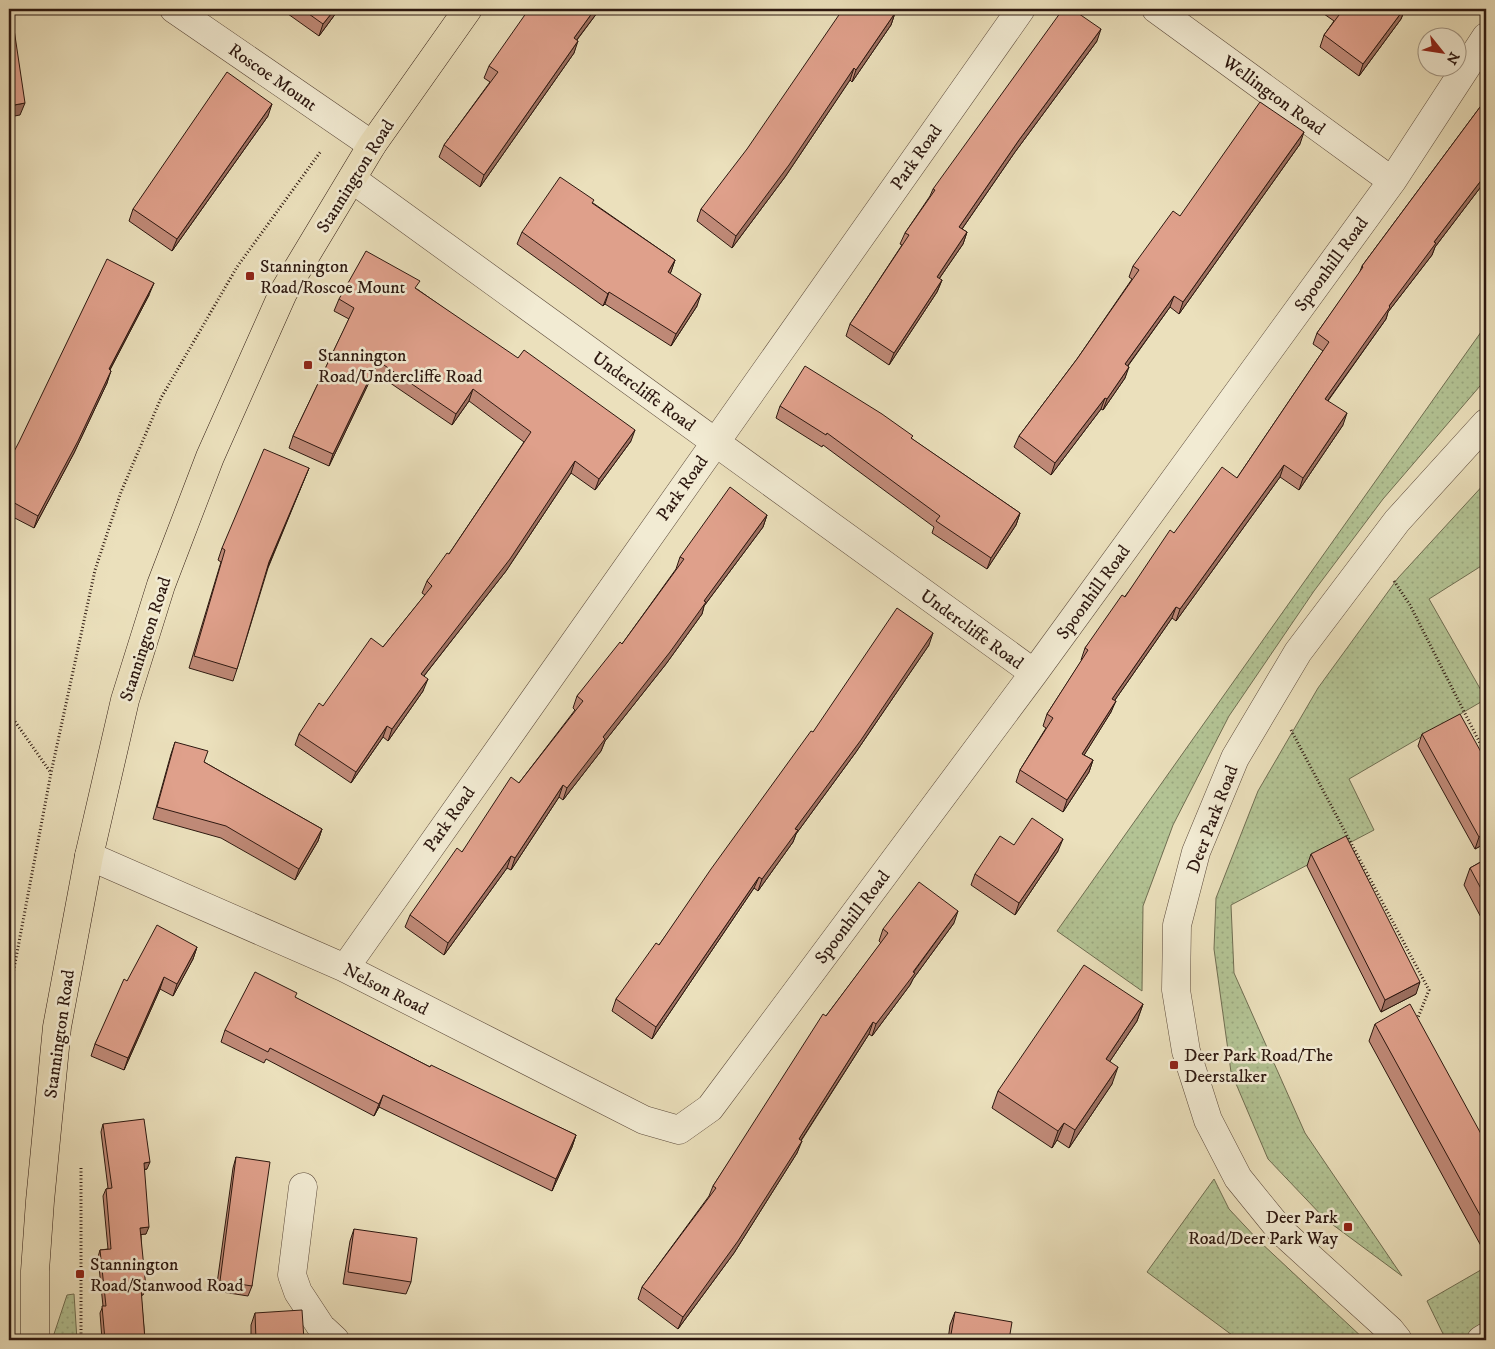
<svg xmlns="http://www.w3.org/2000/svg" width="1495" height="1349" viewBox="0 0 1495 1349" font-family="'IM FELL DW Pica',serif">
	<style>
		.grass { fill: url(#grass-dots); stroke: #706e52 }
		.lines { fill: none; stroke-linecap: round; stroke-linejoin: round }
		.minor-casing { stroke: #5c4a3b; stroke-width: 29 }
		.major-casing { stroke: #2d1810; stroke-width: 29 }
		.path { stroke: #2d1810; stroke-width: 3; stroke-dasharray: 1 2.5; stroke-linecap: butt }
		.minor { stroke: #f2ebd3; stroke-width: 28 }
		.major { stroke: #ebe0bc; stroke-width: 28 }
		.wall { fill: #c08a78; stroke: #2d1810 }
		.shaded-wall { fill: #9c7061; stroke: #2d1810 }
		.building { fill: #dfa08b; stroke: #2d1810 }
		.poi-dot { fill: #8f2418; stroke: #f2ebd3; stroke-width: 2 }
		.labels { text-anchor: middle; stroke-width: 5; stroke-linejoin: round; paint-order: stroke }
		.street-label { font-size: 18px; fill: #2d1810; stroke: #f2ebd3 }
		.poi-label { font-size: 18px; fill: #2d1810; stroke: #f2ebd3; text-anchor: start }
	</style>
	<defs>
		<pattern id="grass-dots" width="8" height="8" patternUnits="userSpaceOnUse" patternTransform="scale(1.25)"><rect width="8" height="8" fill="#b3c394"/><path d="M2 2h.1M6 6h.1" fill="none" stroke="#9aa77f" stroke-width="1.8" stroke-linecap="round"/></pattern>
	</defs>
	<rect width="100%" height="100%" fill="#ebe0bc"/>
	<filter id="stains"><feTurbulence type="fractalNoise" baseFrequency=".004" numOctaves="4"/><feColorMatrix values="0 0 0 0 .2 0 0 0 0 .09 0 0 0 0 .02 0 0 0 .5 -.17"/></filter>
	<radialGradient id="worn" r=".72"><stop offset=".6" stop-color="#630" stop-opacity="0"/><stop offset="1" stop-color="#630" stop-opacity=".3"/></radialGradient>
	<path class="grass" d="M1486 325V379L1383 499 1314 591 1229 716 1173 825 1143 906 1142 991 1057 931Z
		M1486 482V563L1429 599 1486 699 1349 779 1374 830 1231 905 1234 973 1305 1133 1402 1276 1325 1219 1268 1159 1231 1072 1214 949 1216 898 1258 791 1318 688 1398 578Z
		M1214 1179 1229 1209 1259 1241 1365 1340H1242L1236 1338 1147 1272Z
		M1486 1267V1340H1446L1427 1301Z
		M74 1294 77 1340H52L67 1295Z"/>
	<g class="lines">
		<defs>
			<path id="minor" d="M174 9 372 145
				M1156 9 1392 181
				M352 179 1034 673
				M89 856 345 968 644 1120 679 1130 710 1108 1034 673 1392 181 1486 37
				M345 968 1021 9
				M303 1187 292 1275 298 1292 321 1327 335 1340
				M1398 1340 1390 1330 1281 1231 1238 1178 1208 1120 1186 1051 1176 990 1177 925 1196 852 1235 758 1298 652 1397 521 1486 423
				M1481 1340 1486 1337"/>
			<path id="major" d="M35 1340V1271L40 1201 57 1027 89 856 125 700 161 585 210 457 283 293 372 145 468 9"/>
		</defs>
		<use href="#minor" class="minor-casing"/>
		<use href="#major" class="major-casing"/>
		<path class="path" d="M1394 581 1410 605 1486 755
			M9 713 51 773
			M1291 730 1429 990 1417 1020
			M9 995 51 773 95 570 121 492 161 398 237 267 321 151
			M81 1168V1340"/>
		<use href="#minor" class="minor"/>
		<use href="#major" class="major"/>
	</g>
	<path class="wall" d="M281 9H339L319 36Z
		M536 9H600L577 40 574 53 480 187 439 157 444 145 490 82 484 78 489 66Z
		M1317 9H1405L1401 19 1359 76 1320 47 1324 35 1334 21Z
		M895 13 891 25 852 82 850 80 785 177 732 248 697 221 701 209Z
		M1097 41 1015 152 962 229 967 232 963 244 939 279 942 280 937 292 889 365 846 336 850 324 902 245 900 244 905 233 930 196 933 189Z
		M1486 99V180L1435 247 1432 255 1388 312 1386 319 1328 401 1343 425 1299 490 1280 477 1176 621 1172 618 1115 700 1111 712 1084 755 1093 760 1089 772 1063 812 1016 782 1020 770 1046 728 1043 726 1047 714 1082 660H1081L1085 648 1174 533 1237 478 1323 351 1313 344 1317 333 1359 274 1362 266Z
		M268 116 172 251 129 221 133 209Z
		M1300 144 1179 314 1170 307 1128 366 1125 378 1103 410 1101 409 1051 475 1014 447 1019 436 1077 359 1132 279 1129 277 1133 266 1180 216Z
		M593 203 675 260 670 274 697 306 671 346 605 304 603 306 517 244 522 232Z
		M417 289 631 441 595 490 571 473 506 571 424 676 423 691 388 741 383 737 351 783 295 745 299 734 323 706 383 647 425 595 422 593 427 581 449 554 524 442 469 401 452 425 374 372 329 466 289 448 293 436 349 319 334 311 339 299Z
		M149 295 110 370 107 383 74 453 34 528 9 515V461Z
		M780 406 912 439 1020 513 1016 525 987 569 932 533 934 527 823 445 822 447 776 418Z
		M309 468 268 568 237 669 233 681 189 668 221 562 218 560 222 548Z
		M767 515 763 527 704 606 702 614 666 664 605 741 601 751 563 800 559 797 511 870 507 868 444 955 405 927 410 915 519 783 575 710 573 708 577 696 622 644 676 569 680 557Z
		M929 645 856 752 796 834 793 842 758 891 754 888 652 1039 612 1011 616 999 659 945 813 732Z
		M1422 734 1486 761V843L1475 849 1418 746Z
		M175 742 204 762 322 829 318 841 295 880 221 838 153 819 171 754Z
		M1014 845 1058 851 1015 915 971 885 975 874Z
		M1311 854 1416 994 1381 1012 1307 866Z
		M1486 859V927L1464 885 1470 868Z
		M954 923 913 979 910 985 872 1036 869 1034 801 1141 797 1153 734 1253 678 1329 638 1299 642 1287 709 1196 713 1186 826 1016 881 943 879 941 883 929Z
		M197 947 193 959 173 996 160 989 124 1070 91 1056 95 1044 127 981Z
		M296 998 430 1067 576 1135 572 1147 552 1191 379 1107 374 1116 266 1059 264 1063 221 1042 225 1030Z
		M1143 1004 1137 1021 1110 1061 1112 1084 1069 1148 1057 1140 1052 1148 992 1108 998 1091Z
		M1375 1024 1486 1143V1255L1369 1041Z
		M103 1124 147 1169 144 1170 146 1234H141L143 1295H141L145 1340H102L100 1313 103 1306 98 1257 100 1250 108 1249 103 1196 106 1189 108 1188 101 1132Z
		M236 1157 252 1286 248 1296 216 1291 233 1168Z
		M354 1229 411 1282 406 1294 343 1284 350 1241Z
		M955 1312 1009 1340H948L950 1325Z
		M255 1313 304 1340H251V1325Z"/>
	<path class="shaded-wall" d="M335 9H339L319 36 323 24Z
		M595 9H600L569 50 574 38Z
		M1404 9H1405L1401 19 1359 76 1363 64Z
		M895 13 891 25 852 82 856 70Z
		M1101 29 1097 41 1015 152 955 239 959 227 1019 140Z
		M578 41 574 53 480 187 484 175Z
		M854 68 850 80 785 177 732 248 736 236Z
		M25 103 20 115 9 117V106Z
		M272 104 268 116 172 251 177 239Z
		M1304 132 1300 144 1179 314 1183 302Z
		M1486 174V180L1435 247 1432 255 1388 312 1386 319 1321 410 1325 399 1389 306 1434 242Z
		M967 232 963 244 932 289 937 277Z
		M675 260 671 272 663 284 668 272Z
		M942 280 937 292 889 365 894 353Z
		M154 283 149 295 104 381 109 369Z
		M609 292 605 304 603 306 608 294Z
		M701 294 697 306 671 346 676 334Z
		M1174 296 1170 307 1121 375 1125 364Z
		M378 361 374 372 329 466 333 454Z
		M1129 367 1125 378 1103 410 1107 399Z
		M111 371 107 383 74 453 34 528 38 516Z
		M473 389 469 401 452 425 456 414Z
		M1105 398 1101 409 1051 475 1055 463Z
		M1347 413 1343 425 1299 490 1303 478Z
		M635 430 631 441 595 490 599 479Z
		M575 461 571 473 506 571 416 686 421 674Z
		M1284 465 1280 477 1176 621 1180 609Z
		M309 468 304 480 265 574 269 562Z
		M1020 513 1016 525 987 569 991 558Z
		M767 515 763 527 704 606 702 614 666 664 605 741 601 751 563 800 567 788 603 737Z
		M1176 607 1172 618 1108 710 1112 699Z
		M933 633 929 645 856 752 796 834 793 842 758 891 762 879 795 829Z
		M428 679 423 691 388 741 392 729Z
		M1116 701 1111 712 1078 765 1082 754Z
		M13 723 9 735V726Z
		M387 726 383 737 351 783 356 772Z
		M1093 760 1089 772 1063 812 1067 800Z
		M563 785 559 797 511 870 515 858Z
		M322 829 318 841 295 880 299 869Z
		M1486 833V843L1475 849 1479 837Z
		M1063 839 1058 851 1015 915 1019 903Z
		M511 856 507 868 444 955 448 943Z
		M759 877 754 888 652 1039 656 1027Z
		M958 911 954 923 913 979 910 985 872 1036 876 1024Z
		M197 947 193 959 173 996 177 984Z
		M164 977 160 989 124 1070 128 1058Z
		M1420 982 1416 994 1381 1012 1385 1000Z
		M1143 1004 1137 1021 1100 1076 1106 1059Z
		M873 1022 869 1034 794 1151 799 1139Z
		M1118 1067 1112 1084 1069 1148 1075 1130Z
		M383 1095 379 1107 374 1116 379 1104Z
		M1064 1123 1057 1140 1052 1148 1058 1131Z
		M576 1135 572 1147 552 1191 556 1179Z
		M802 1141 797 1153 734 1253 678 1329 683 1317Z
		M150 1162 147 1169 141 1170 144 1163Z
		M149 1227 146 1234 137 1235 140 1228Z
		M141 1288H146L143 1295H138Z"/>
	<path class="building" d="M9 9H11L25 103 9 106Z
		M302 9H335L323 24Z
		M529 9H533L535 10 536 9H595L574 38 578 41 484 175 444 145 498 72 489 66Z
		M843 9H889L895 13 856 70 854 68 789 165 736 236 701 209 747 149Z
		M1063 9H1072L1101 29 1019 140 959 227 967 232 937 277 942 280 894 353 850 324 909 235 905 233 935 190 933 189Z
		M1338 9H1404L1363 64 1324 35 1342 11Z
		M227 72 272 104 177 239 133 209Z
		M1486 99V174L1434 242 1436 243 1389 306 1390 307 1325 399 1347 413 1303 478 1284 465 1180 609 1176 607 1112 699 1116 701 1082 754 1093 760 1067 800 1020 770 1053 718 1047 714 1088 650 1085 648 1122 595 1125 597 1170 530 1174 533 1222 467 1237 478 1329 342 1317 333 1363 267 1362 266Z
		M1260 102 1304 132 1183 302 1174 296 1125 364 1129 367 1107 399 1105 398 1055 463 1019 436 1077 359 1139 270 1133 266 1173 211 1180 216Z
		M560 177 594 200 592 203 675 260 668 272 701 294 676 334 609 292 608 294 522 232Z
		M366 251 420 281 415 288 518 358 524 350 635 430 599 479 575 461 510 559 421 674 428 679 392 729 387 726 356 772 299 734 319 703 323 706 371 638 383 647 432 586 427 581 447 553 449 554 531 432 473 389 456 414 378 361 333 454 293 436 354 308 339 299Z
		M107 259 154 283 109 369 111 371 78 441 38 516 9 500V461L19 442Z
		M805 366 882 414 913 436 911 438 1020 513 991 558 936 521 940 516 827 433 826 435 780 406Z
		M264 449 309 468 269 562 237 669 194 656 225 550 222 548Z
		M730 487 767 515 704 601 706 602 670 652 603 737 605 739 567 788 563 785 515 858 511 856 448 943 410 915 457 848 462 852 511 777 519 783 583 701 577 696 620 642 622 644 684 559 680 557Z
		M897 608 933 633 861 740 795 829 798 830 762 879 759 877 656 1027 616 999 656 943 659 945 711 869 811 731 813 732Z
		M1460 714 1486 761V833L1479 837 1422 734Z
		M9 717 13 723 9 726Z
		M175 742 208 751 204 762 322 829 299 869 226 826 157 807Z
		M1032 818 1063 839 1019 903 975 874 1000 836 1014 845Z
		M1346 836 1420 982 1385 1000 1311 854Z
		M1486 859V898L1470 868Z
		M919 882 958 911 913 972 915 973 876 1024 873 1022 799 1139 802 1141 738 1241 683 1317 642 1287 716 1188 713 1186 823 1014 826 1016 888 933 883 929Z
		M157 925 197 947 177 984 164 977 128 1058 95 1044 124 979 127 981Z
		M1084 965 1143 1004 1106 1059 1118 1067 1075 1130 1064 1123 1058 1131 998 1091Z
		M255 972 297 993 295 997 430 1067 431 1065 576 1135 556 1179 383 1095 379 1104 270 1048 268 1052 225 1030Z
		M1410 1004 1486 1143V1226L1375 1024Z
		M144 1119 150 1162 144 1163 149 1227 140 1228 146 1288H141L145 1340H105L102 1306H106L100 1250 111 1249 106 1189 112 1188 103 1124Z
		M236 1157 270 1162 252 1286 220 1281Z
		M354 1229 417 1238 411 1282 348 1272Z
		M302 1310 304 1340H256L255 1313Z
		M955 1312 1012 1322 1009 1340H950Z
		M869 1336 892 1340H868Z"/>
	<g class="poi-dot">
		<rect x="245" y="271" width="10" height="10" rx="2.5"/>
		<rect x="303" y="360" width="10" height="10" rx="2.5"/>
		<rect x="1169" y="1060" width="10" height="10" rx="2.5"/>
		<rect x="1343" y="1222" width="10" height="10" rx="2.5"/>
		<rect x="75" y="1269" width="10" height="10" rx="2.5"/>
	</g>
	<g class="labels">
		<g class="street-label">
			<text transform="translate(273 77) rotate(35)" y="6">Roscoe Mount</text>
			<text transform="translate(1274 95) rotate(36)" y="6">Wellington Road</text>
			<text transform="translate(916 157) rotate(-55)" y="6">Park Road</text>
			<text transform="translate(355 176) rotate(-58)" y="6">Stannington Road</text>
			<text transform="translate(1331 264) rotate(-54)" y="6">Spoonhill Road</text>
			<text transform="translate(644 391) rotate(36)" y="6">Undercliffe Road</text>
			<text transform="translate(682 488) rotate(-55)" y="6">Park Road</text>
			<text transform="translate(1093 592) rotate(-54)" y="6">Spoonhill Road</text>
			<text transform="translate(972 629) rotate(36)" y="6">Undercliffe Road</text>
			<text transform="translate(145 639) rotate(-72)" y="6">Stannington Road</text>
			<text transform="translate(449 819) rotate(-55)" y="6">Park Road</text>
			<text transform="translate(1212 819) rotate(-69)" y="6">Deer Park Road</text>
			<text transform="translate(852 917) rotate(-53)" y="6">Spoonhill Road</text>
			<text transform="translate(386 989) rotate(27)" y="6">Nelson Road</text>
			<text transform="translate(59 1034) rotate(-82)" y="6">Stannington Road</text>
		</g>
		<g class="poi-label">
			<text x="260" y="272">Stannington<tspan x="260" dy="21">Road/Roscoe Mount</tspan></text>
			<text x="318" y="361">Stannington<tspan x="318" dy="21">Road/Undercliffe Road</tspan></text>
			<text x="1184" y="1061">Deer Park Road/The<tspan x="1184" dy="21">Deerstalker</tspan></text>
			<text x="1338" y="1223" text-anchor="end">Deer Park<tspan x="1338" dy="21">Road/Deer Park Way</tspan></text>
			<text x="90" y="1270">Stannington<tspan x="90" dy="21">Road/Stanwood Road</tspan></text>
		</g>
	</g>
	<rect width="1495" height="1349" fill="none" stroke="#ebe0bc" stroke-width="30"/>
	<rect x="10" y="10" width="1475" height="1329" fill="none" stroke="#2d1810" stroke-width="2.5"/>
	<rect x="15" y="15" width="1465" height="1319" fill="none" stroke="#2d1810"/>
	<g transform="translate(1442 52) rotate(120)"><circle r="24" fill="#f2ebd3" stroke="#a39785"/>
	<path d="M0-4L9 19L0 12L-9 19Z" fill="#8f2418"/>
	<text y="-8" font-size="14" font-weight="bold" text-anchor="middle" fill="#2d1810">N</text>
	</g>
	<rect width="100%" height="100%" filter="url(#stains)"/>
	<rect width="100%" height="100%" fill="url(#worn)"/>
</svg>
